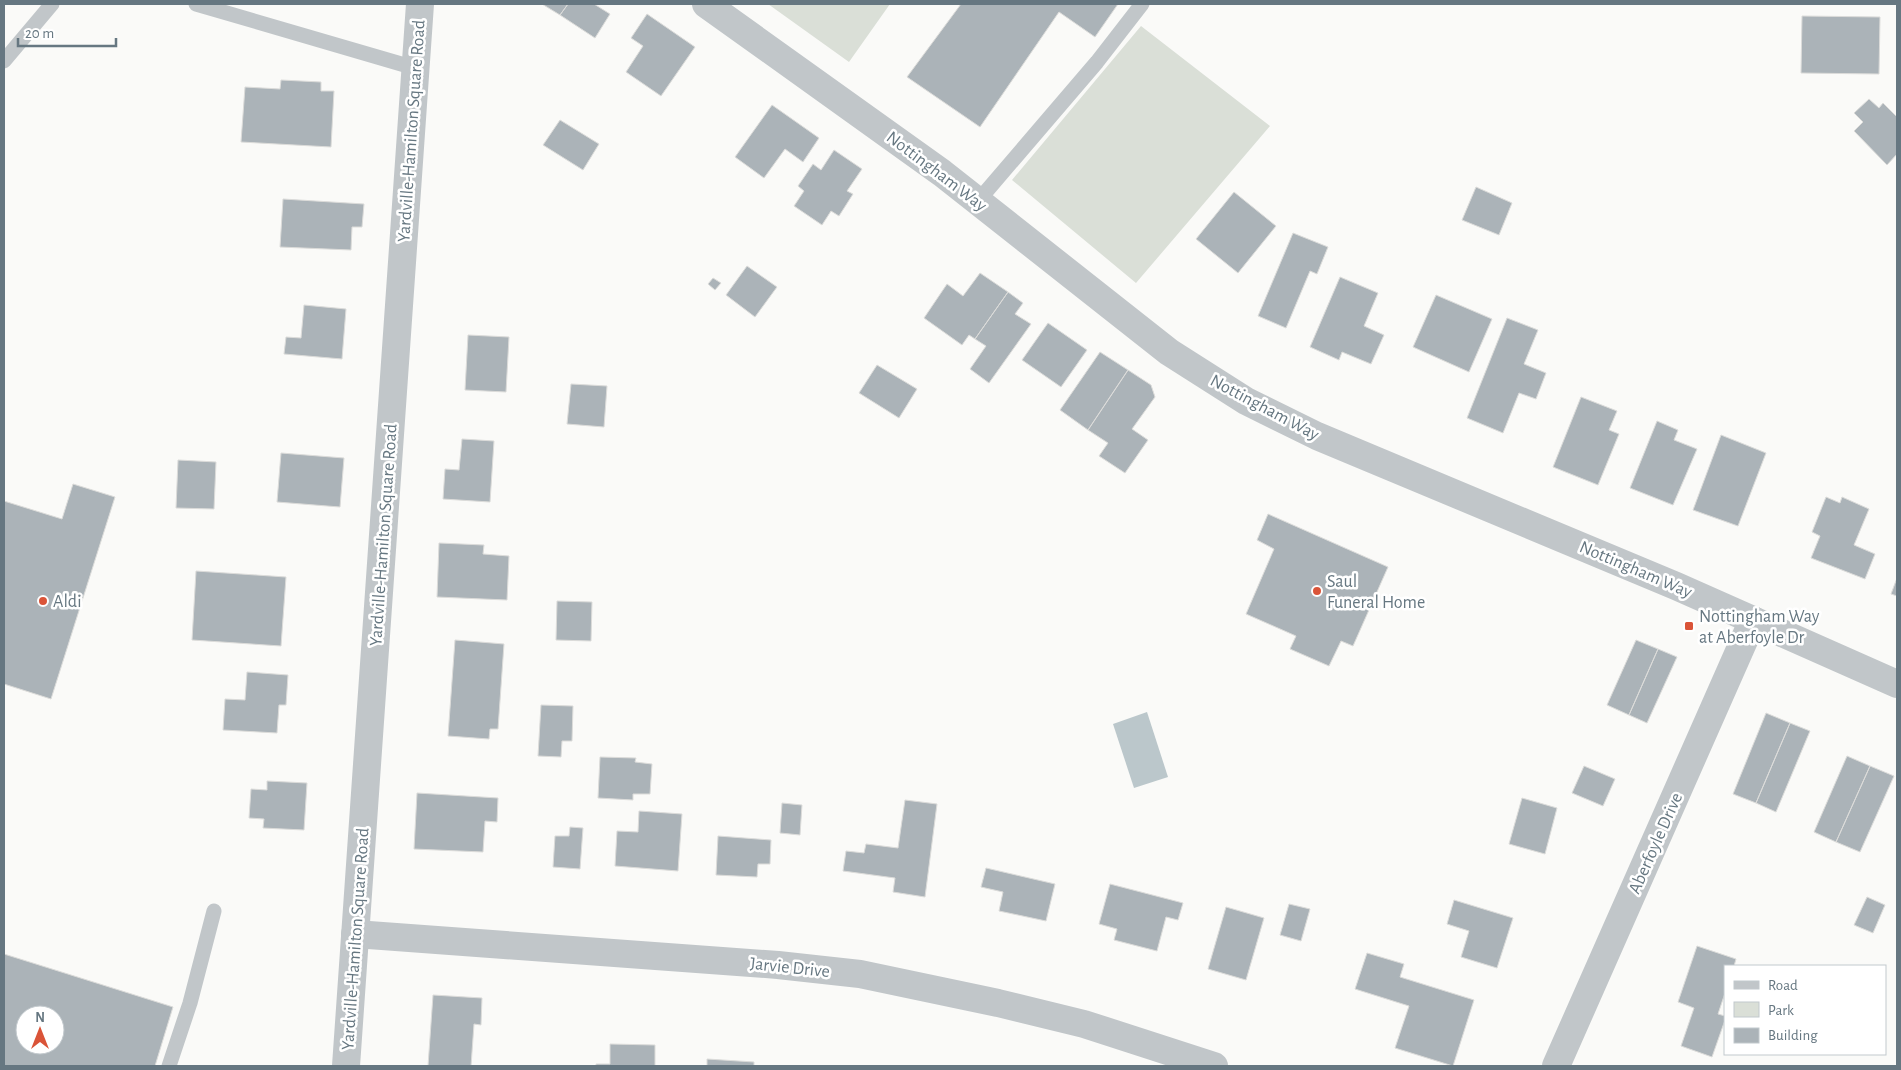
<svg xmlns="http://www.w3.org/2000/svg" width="1901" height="1070" viewBox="0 0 1901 1070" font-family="'Alegreya Sans',sans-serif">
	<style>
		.green { fill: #dadfd7 }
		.water { fill: #bbc7cb }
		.building { fill: #abb3b8; stroke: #dcdcda; fill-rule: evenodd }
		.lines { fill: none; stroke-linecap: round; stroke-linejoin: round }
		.service { stroke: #c1c6c9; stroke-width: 15 }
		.minor { stroke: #c1c6c9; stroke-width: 28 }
		.tertiary { stroke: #c1c6c9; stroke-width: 28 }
		.poi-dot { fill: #da5438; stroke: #fff; stroke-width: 2 }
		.labels { text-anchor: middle; stroke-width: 5; stroke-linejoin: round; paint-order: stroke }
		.street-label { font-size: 18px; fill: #667781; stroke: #fff }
		.poi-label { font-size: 18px; fill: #667781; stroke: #fff; text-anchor: start }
	</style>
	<rect width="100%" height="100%" fill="#fafaf8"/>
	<path class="green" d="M768 4H890L849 62Z
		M1141 26 1270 126 1136 283 1012 180Z"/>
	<path class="water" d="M1147 712 1168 777 1134 788 1113 724Z"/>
	<path class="building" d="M542 4H568L560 15Z
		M568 4H594L610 14 595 38 560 15Z
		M961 4H1118L1095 37 1059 12 980 127 907 77Z
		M647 14 695 47 661 96 626 72 643 46 631 38Z
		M1802 16 1880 17 1879 74 1801 73Z
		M281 80 321 82V91H334L331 147 241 142 245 87 280 89Z
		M1869 99 1879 108 1883 103 1897 117V154L1887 165 1854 131 1863 122 1854 113Z
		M772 105 819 138 803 162 785 149 764 178 735 157Z
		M560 120 599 144 583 170 543 145Z
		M834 150 862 169 847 191 853 194 839 216 831 211 822 225 794 206 804 191 798 186 813 164 821 170Z
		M1476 187 1512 203 1499 235 1462 220Z
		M1234 192 1276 226 1238 273 1196 239Z
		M283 199 364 204 362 227H352L351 250 280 247Z
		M1293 233 1328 247 1317 274 1310 271 1286 328 1258 316Z
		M747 266 777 287 755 317 726 295Z
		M980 273 1008 292 975 339 969 335 962 345 924 318 947 284 963 296Z
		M1340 277 1378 293 1364 326 1384 335 1371 364 1342 352 1339 360 1310 347Z
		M713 278 721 283 715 290 708 284Z
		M1008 292 1023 303 1015 314 1031 324 989 383 970 369 986 346 975 339Z
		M1436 295 1492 319 1469 372 1413 347Z
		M304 305 346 309 342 359 284 354 286 337 301 338Z
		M1507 318 1538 330 1524 364 1546 373 1536 399 1519 393 1503 433 1467 418Z
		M1048 323 1087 350 1061 387 1022 360Z
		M468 335 509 337 506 392 465 390Z
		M1100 352 1128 370 1088 430 1060 410Z
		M877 365 917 389 899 418 859 393Z
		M1128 370 1151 385 1155 397 1132 429 1148 440 1125 473 1099 456 1108 443 1088 430Z
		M571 384 607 386 604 427 567 424Z
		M1581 397 1617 411 1609 430 1619 434 1598 485 1553 467Z
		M1657 421 1678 430 1674 440 1697 449 1673 505 1630 488Z
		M1721 435 1766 453 1738 526 1693 510Z
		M462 439 494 441 490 502 443 499 445 469 459 470Z
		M281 453 344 458 340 507 277 502Z
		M178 460 216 462 214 509 176 508Z
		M73 484 115 497 51 699 4 684V501L62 519Z
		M1826 497 1840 503 1842 497 1869 509 1854 545 1875 554 1865 579 1811 558 1820 536 1812 532Z
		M1268 514 1388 567 1353 646 1341 641 1329 666 1290 649 1296 636 1246 614 1274 549 1257 540Z
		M439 543 484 545 483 554 509 556 507 600 437 597Z
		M196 571 286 577 281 646 192 640Z
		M1897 578V596L1891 594Z
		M557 601 592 602 591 641 556 640Z
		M455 640 504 644 498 729H490L489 739 448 736Z
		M1636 640 1658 649 1629 715 1607 705Z
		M1658 649 1677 657 1647 723 1629 715Z
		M247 672 288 675 286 705H279L277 733 223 730 225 699 245 700Z
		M541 705 573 706 572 741H562L561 757 538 756Z
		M1766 713 1790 723 1756 803 1733 794Z
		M1790 723 1810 731 1776 812 1756 803Z
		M1847 756 1870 766 1836 842 1814 832Z
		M600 757 636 758 635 762 652 764 650 794H633V800L598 798Z
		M1584 766 1615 779 1603 806 1572 793Z
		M1870 766 1894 776 1860 852 1836 842Z
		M267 781 307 783 304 830 263 828 264 819 249 818 251 789 267 790Z
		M417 793 498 798 497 822 485 821 483 852 414 849Z
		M1522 798 1557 808 1545 854 1509 844Z
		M905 800 937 804 925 897 893 892 895 878 843 871 846 851 864 853 866 844 898 848Z
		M782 803 802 805 800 835 780 833Z
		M639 811 682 814 678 871 615 866 617 831 638 832Z
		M570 827 583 828 580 869 553 867 555 836H569Z
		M718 836 771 840 770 864H758L757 877 716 875Z
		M986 868 1055 884 1046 921 999 911 1003 892 981 887Z
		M1110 884 1183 903 1178 920 1166 917 1157 951 1114 940 1117 929 1099 924Z
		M1867 897 1885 905 1873 933 1854 925Z
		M1454 900 1513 918 1497 968 1461 957 1469 931 1447 924Z
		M1289 904 1310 909 1301 941 1280 935Z
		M1226 907 1264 918 1246 980 1208 969Z
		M1697 946 1736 959 1734 966H1725V993L1718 1014 1725 1016V1020L1712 1057 1681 1046 1694 1008 1678 1002Z
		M1367 953 1404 964 1400 977 1474 1000 1453 1066 1395 1048 1409 1006 1355 989Z
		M4 954 173 1007 155 1066H4ZM25 1015H55V1045H25Z
		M433 995 482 998 481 1025 474 1024 471 1066H428Z
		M610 1044 655 1045V1066H596V1064H610Z
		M707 1059 754 1062V1066H707Z"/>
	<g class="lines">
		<path class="service" d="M196 4 415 68
			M4 61 52 4
			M978 201 1097 62 1142 4
			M169 1066 190 1003 214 911"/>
		<path class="minor" d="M355 934 778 965 860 974 998 1003 1084 1024 1214 1066
			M1556 1066 1753 620"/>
		<path class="tertiary" d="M706 4 942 173 1169 352 1246 401 1317 436 1676 586 1897 684
			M346 1066 420 4"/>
	</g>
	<g class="poi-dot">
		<circle cx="1317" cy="591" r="5"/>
		<circle cx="43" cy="601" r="5"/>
		<rect x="1684" y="621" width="10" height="10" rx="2.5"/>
	</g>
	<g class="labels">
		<g class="street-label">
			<text transform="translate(411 131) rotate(-86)" y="6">Yardville-Hamilton Square Road</text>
			<text transform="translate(937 171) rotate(37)" y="6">Nottingham Way</text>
			<text transform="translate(1265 407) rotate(28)" y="6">Nottingham Way</text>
			<text transform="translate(383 535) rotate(-86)" y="6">Yardville-Hamilton Square Road</text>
			<text transform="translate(1636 569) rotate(23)" y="6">Nottingham Way</text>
			<text transform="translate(1655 843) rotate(-66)" y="6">Aberfoyle Drive</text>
			<text transform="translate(355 939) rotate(-86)" y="6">Yardville-Hamilton Square Road</text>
			<text transform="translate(790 967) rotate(6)" y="6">Jarvie Drive</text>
		</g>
		<g class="poi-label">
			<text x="1327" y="587">Saul<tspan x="1327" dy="21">Funeral Home</tspan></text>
			<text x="53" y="607">Aldi</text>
			<text x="1699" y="622">Nottingham Way<tspan x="1699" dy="21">at Aberfoyle Dr</tspan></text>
		</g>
	</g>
	<rect width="1901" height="1070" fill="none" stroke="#667781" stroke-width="10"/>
	<rect x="1724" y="965" width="162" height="90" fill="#ffffff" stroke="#c2c9cd"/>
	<rect x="1734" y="981" width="25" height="8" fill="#c1c6c9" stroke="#c2c9cd"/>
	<text x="1768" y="990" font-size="15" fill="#667781">Road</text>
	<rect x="1734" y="1002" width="25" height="15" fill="#dadfd7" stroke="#c2c9cd"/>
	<text x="1768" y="1015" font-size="15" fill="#667781">Park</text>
	<rect x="1734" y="1028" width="25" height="15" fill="#abb3b8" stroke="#c2c9cd"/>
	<text x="1768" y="1040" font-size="15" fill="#667781">Building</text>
	<g transform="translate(40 1030)"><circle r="24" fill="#ffffff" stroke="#c2c9cd"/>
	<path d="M0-4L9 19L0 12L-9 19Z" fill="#da5438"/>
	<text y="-8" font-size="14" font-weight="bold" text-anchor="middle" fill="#667781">N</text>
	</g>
	<path d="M18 38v8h98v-8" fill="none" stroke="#667781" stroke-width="2.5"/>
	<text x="25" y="38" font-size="15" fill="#667781" stroke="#ffffff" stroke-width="4" paint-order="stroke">20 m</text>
</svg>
